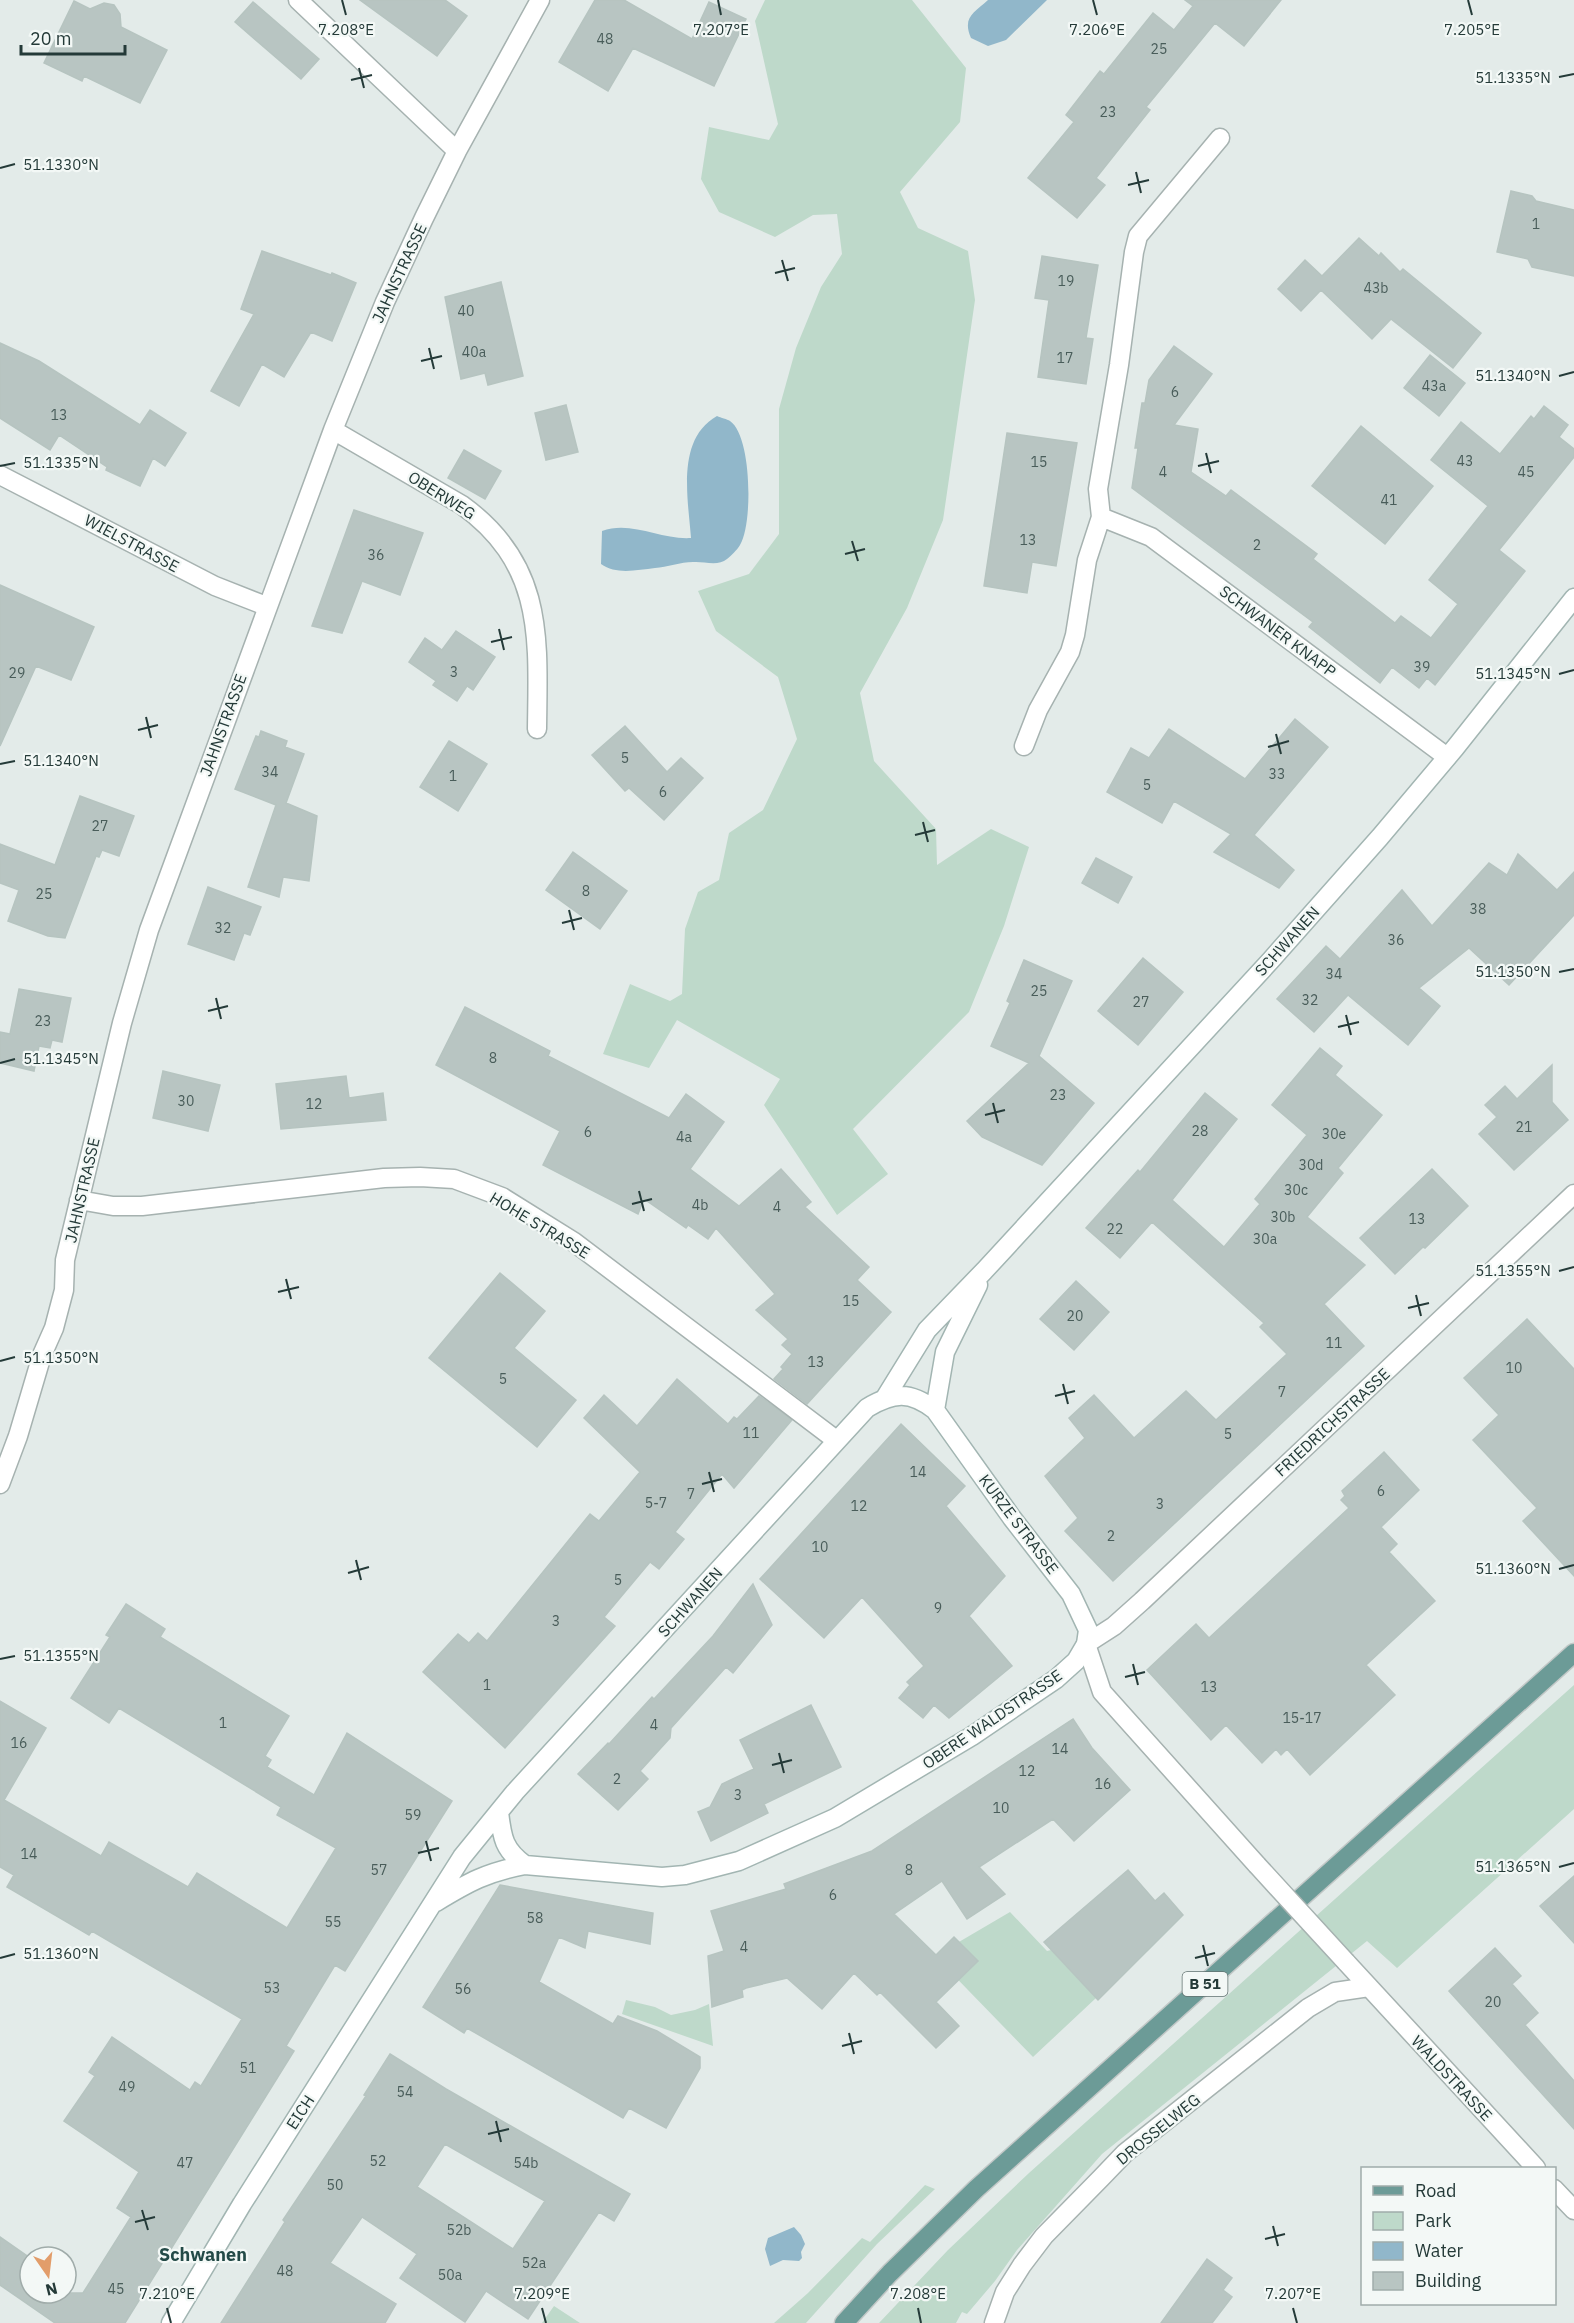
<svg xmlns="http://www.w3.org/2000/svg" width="1574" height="2323" viewBox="0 0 1574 2323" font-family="'IBM Plex Sans',sans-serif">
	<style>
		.green { fill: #bed9ca }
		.water { fill: #91b7ca }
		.building { fill: #b8c5c2; stroke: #b6c4c0; stroke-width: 1.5; fill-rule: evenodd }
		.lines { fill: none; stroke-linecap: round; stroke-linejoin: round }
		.street-casing { stroke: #a6b2b0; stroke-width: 21 }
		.secondary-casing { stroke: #a2b5b2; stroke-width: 21 }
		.primary-casing { stroke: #c2c8c7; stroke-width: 21 }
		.street { stroke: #fff; stroke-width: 18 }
		.secondary { stroke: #fff; stroke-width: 18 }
		.primary { stroke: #6c9b97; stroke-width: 18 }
		.street-bridge-casing { stroke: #a6b2b0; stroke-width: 21; stroke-linecap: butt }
		.street-bridge { stroke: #fff; stroke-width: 18 }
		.ticks { fill: none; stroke: #243a38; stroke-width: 2 }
		.labels { text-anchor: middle; stroke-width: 4.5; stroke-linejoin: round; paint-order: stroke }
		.number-label { font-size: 14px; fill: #495d5a }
		.shield { fill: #f3f8f6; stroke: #627371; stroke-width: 1.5 }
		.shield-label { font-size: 15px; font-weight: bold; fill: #243a38 }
		.street-label { font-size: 16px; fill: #243a38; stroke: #f3f8f6 }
		.neighbourhood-label { font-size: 18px; font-weight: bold; fill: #234a47; stroke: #f3f8f6 }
		.ticks-label { font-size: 15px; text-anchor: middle; fill: #243a38; stroke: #f3f8f6; stroke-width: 4.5; stroke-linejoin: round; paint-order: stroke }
	</style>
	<rect width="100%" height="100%" fill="#e3ebe9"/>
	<path class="green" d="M765 0H912L966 68 960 122 900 192 918 228 968 251 975 300 943 520 907 608 860 693 874 761 936 829 937 865 991 829 1029 847 1004 926 969 1012 853 1129 888 1174 837 1215 764 1105 780 1079 677 1020 649 1068 603 1054 630 984 670 1001 682 994 685 929 698 892 719 880 729 833 763 810 797 739 778 677 716 631 698 591 749 574 779 534V409L796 348 821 287 842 254 837 214 813 215 775 237 719 212 701 179 709 127 769 140 778 124 755 21Z
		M1574 1685V1809L1397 1968 1367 1941 1102 2154 1017 2250 995 2281 967 2314 962 2312 956 2323H879L948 2250 1029 2173Z
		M1010 1912 1047 1951 1051 1950 1096 1998 1033 2057 935 1956Z
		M626 2000 655 2007 671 2015 695 2010 709 2004 713 2046 622 2014Z
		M925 2185 935 2189 877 2244 806 2323H774L808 2293 862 2238 870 2242Z
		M554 2306 580 2323H542Z"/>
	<path class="water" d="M988 0H1047L1006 40 988 46 971 38C962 17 974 13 988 0Z
		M717 416C721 418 727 419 730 421 752 436 753 524 740 545 737 550 731 556 727 559 719 566 706 562 696 562 683 561 668 567 655 568 637 570 616 575 601 564L602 531C631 520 661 540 691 538 688 498 676 439 717 416Z
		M794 2227 801 2235 805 2244 801 2252 802 2258 799 2261 783 2260 770 2266 765 2249 768 2238Z"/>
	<path class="building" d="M360 0H445L467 16 437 56Z
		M595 0H624L692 39 709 2 746 19 714 86 633 48 608 91 559 62Z
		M1185 0H1281L1244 46 1215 23 1146 107 1150 110 1096 178 1105 185 1077 218 1028 178 1074 122 1066 115 1100 71 1104 74 1153 13 1174 30 1193 6Z
		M74 1 90 9 104 3 114 5 120 14 121 27 167 50 140 103 84 76 82 81 44 63Z
		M253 2 319 59 301 79 235 22Z
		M1511 191 1532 196 1536 201 1574 210V276L1532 267 1528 259 1497 252Z
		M1359 238 1379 256 1381 253 1400 272 1403 269 1481 333 1453 368 1391 319 1372 339 1321 290 1301 311 1278 289 1305 260 1322 276Z
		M262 251 331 275 332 273 356 283 332 341 311 332 284 377 262 364 239 406 211 391 254 314 241 309Z
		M1042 256 1098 265 1086 338 1093 339 1086 384 1038 377 1049 300 1035 298Z
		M501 282 523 376 488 385 485 373 461 379 445 297Z
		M0 343 39 361 140 425 150 410 186 433 165 466 153 458 140 486 106 470 107 467 59 435 50 450 0 418Z
		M1174 346 1212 374 1174 425 1198 429 1191 472 1226 496 1231 490 1317 554 1313 559 1395 623 1401 616 1431 638 1458 604 1429 580 1488 506 1431 460 1461 422 1500 454 1531 416 1534 419 1544 406 1568 425 1559 437 1574 449V457L1499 550 1525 571 1435 685 1427 678 1419 688 1392 667 1380 683 1309 627 1313 622 1132 488 1138 448H1135L1142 403H1145L1149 380Z
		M1430 355 1465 383 1439 416 1404 388Z
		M566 405 578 452 546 460 535 413Z
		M1361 426 1433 486 1385 544 1312 486Z
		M1007 433 1077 443 1056 566 1032 562 1027 593 984 586Z
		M464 450 501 471 485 499 448 478Z
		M354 510 423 533 400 595 362 581 342 633 312 626Z
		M0 585 94 627 71 680 36 666 0 746Z
		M456 631 495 657 473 690 467 686 457 701 433 685 436 681 409 662 425 638 442 650Z
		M1295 719 1328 747 1254 835 1294 870 1279 888 1214 852 1231 834 1174 801 1162 823 1107 792 1131 748 1149 758 1169 729 1245 779Z
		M625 726 667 772 681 758 703 778 664 820 629 788 625 791 592 755Z
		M261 731 287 741 285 747 304 754 286 803 317 816 309 881 283 877 279 897 248 887 276 805 235 789 256 736 259 737Z
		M449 741 487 764 458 811 420 787Z
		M80 796 134 816 119 856 102 850 99 857 96 856 65 938 48 936 8 921 19 890 0 883V844L55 865Z
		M573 852 627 891 600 929 546 890Z
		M1518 854 1557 890 1574 872V915L1509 985 1469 948 1419 988 1440 1006 1408 1045 1348 995 1314 1032 1277 999 1326 946 1340 959 1402 890 1432 926 1489 863 1507 875Z
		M1096 858 1132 877 1118 903 1082 883Z
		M208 887 261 907 250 935 244 933 234 960 188 944Z
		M1143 958 1183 992 1138 1045 1098 1011Z
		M1024 960 1072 981 1039 1056 1094 1103 1042 1165 982 1137 967 1121 1029 1063 991 1046 1010 1003 1007 1001Z
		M19 989 71 998 62 1042 52 1040 50 1048 39 1046 34 1071 0 1063V1032L10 1034Z
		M465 1007 550 1051 548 1056 669 1118 686 1094 724 1122 690 1169 739 1206 781 1169 811 1202 805 1207 869 1267 857 1280 891 1312 807 1404 774 1379 783 1369 781 1367 792 1354 782 1345 788 1339 756 1310 775 1294 716 1228 708 1239 688 1225 686 1228 644 1199 638 1214 543 1165 560 1131 436 1065Z
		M1320 1048 1342 1066 1335 1075 1382 1115 1338 1168 1343 1173 1307 1217 1365 1265 1324 1304 1364 1346 1113 1581 1065 1531 1078 1518 1045 1476 1085 1438 1069 1418 1094 1395 1134 1438 1186 1391 1216 1420 1287 1354 1260 1327 1264 1323 1152 1222 1120 1258 1086 1228 1138 1170 1140 1172 1205 1093 1237 1119 1172 1200 1224 1247 1260 1204 1255 1199 1307 1135 1272 1105Z
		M1552 1065V1102L1568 1120 1514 1170 1479 1134 1497 1117 1485 1105 1505 1086 1517 1099Z
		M163 1071 220 1085 208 1131 153 1118Z
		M346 1076 349 1098 383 1093 386 1120 281 1129 276 1084Z
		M1432 1169 1468 1206 1425 1248 1423 1247 1395 1274 1360 1238Z
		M500 1273 545 1311 514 1348 576 1400 537 1447 429 1358Z
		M1076 1281 1109 1312 1074 1350 1040 1319Z
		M1527 1319 1574 1369V1576L1523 1521 1537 1508 1473 1440 1499 1415 1464 1378Z
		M677 1379 728 1424 734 1417 737 1419 759 1396 792 1420 734 1488 722 1474 675 1532 684 1539 659 1569 650 1562 604 1617 615 1626 505 1748 423 1672 458 1634 469 1643 478 1633 487 1641 590 1514 599 1521 640 1472 584 1418 604 1395 637 1426Z
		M901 1424 965 1486 946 1506 1005 1576 969 1616 1012 1666 949 1718 934 1705 923 1718 899 1698 910 1685 907 1682 924 1666 862 1597 824 1638 760 1579Z
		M1384 1452 1419 1490 1381 1527 1397 1544 1389 1552 1435 1601 1366 1665 1395 1695 1310 1775 1287 1749 1281 1755 1276 1749 1262 1763 1226 1725 1211 1740 1147 1670 1196 1624 1209 1638 1349 1508 1341 1500 1345 1496 1342 1491Z
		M753 1584 772 1625 733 1673 726 1667 671 1728 670 1738 640 1771 648 1779 618 1810 578 1774 608 1743 609 1744 652 1697 654 1699 713 1636Z
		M126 1604 165 1629 160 1637 289 1716 265 1756 271 1760 267 1767 314 1795 347 1733 452 1801 345 1971 335 1965 286 2046 294 2051 125 2323H55L0 2285V2237L30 2258V2293H83L131 2217 117 2208 139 2172 64 2121 95 2076 89 2072 112 2037 190 2090 195 2082 201 2086 242 2019 92 1931 89 1935 7 1887 14 1875 0 1867V1701L46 1728 4 1800 101 1856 109 1842 188 1887 197 1873 287 1928 336 1848 277 1815 281 1807 119 1708 109 1723 71 1698 110 1637 106 1635Z
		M811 1705 841 1767 764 1804 768 1813 711 1841 698 1812 710 1807 722 1784 754 1769 740 1740Z
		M1073 1719 1092 1748 1130 1790 1074 1841 1053 1819 979 1867 1005 1894 967 1919 942 1881 894 1914 936 1955 954 1937 978 1961 936 2002 959 2026 936 2048 880 1992 877 1995 854 1973 822 2009 787 1978 746 1988 742 1990 743 1997 712 2007 708 1956 724 1951 711 1911 786 1889 784 1884 872 1851Z
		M1128 1870 1155 1901 1164 1893 1183 1915 1098 2000 1044 1942Z
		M1574 1876V1943L1540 1906Z
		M500 1885 653 1913 650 1944 588 1931 585 1948 559 1937 539 1982 613 2024 618 2016 657 2031 700 2057V2068L666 2128 629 2108 623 2118 467 2028 464 2033 423 2007Z
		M1495 1948 1521 1976 1512 1984 1538 2013 1525 2025 1574 2081V2129L1449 1991Z
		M390 2054 446 2089 630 2194 614 2221 599 2212 528 2319 486 2291 465 2322 400 2278 417 2254 362 2217 330 2263 396 2304 385 2323H221L285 2222 283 2220 366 2096 364 2095ZM445 2144 545 2201 513 2249 417 2187Z
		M1207 2259 1232 2278 1223 2290 1232 2297 1212 2323H1161Z"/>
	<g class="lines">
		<defs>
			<path id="street" d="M298 0 457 151
				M1220 138 1138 236 1134 252 1119 365 1098 489 1101 517 1151 537 1447 757
				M333 430 462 505C545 565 538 639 537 729
				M0 475 215 586 266 606
				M1024 746 1038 710 1070 652 1075 635 1087 560 1101 517
				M79 1200 113 1206H142L384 1178 420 1177 454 1179 502 1197 574 1242 836 1440
				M0 1484 18 1436 42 1355 54 1328 64 1290 65 1260 122 1023 149 930 333 430 385 302 424 218 457 151 540 0
				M1257 1865 1102 1692 1086 1644 1114 1626 1142 1601 1574 1194
				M1346 1962 1536 2168
				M1554 2189 1574 2210
				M994 2323 1005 2292 1022 2265 1044 2236 1101 2178 1125 2153 1308 2008 1335 1992 1369 1987"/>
			<path id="secondary" d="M885 1398 927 1330 984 1271 1271 960 1380 837 1455 748 1574 598
				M935 1410 945 1352 978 1285
				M436 1902C469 1882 487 1872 525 1865
				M171 2323 242 2204 462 1857 515 1792 867 1408C894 1392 910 1391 935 1410L1012 1518 1071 1594 1088 1630 1086 1644 1076 1661 1056 1679 972 1736 835 1818 739 1861 685 1875 662 1877 525 1865C504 1850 502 1838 499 1812"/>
			<path id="primary" d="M844 2323 890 2273 976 2189 1574 1653"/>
		</defs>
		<use href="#street" class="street-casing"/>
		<use href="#secondary" class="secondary-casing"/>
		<use href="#primary" class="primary-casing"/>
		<use href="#street" class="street"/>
		<use href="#secondary" class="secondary"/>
		<use href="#primary" class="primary"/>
		<defs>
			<path id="street-bridge" d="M1257 1865 1346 1962"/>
		</defs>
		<use href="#street-bridge" class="street-bridge-casing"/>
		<use href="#street-bridge" class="street-bridge"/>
	</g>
	<path class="ticks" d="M342 0 346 15M718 0 721 15M1093 0 1097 15M1468 0 1472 15M359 68 364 88M1559 77 1574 74M351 80 372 75M0 168 15 164M1136 172 1141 193M1128 185 1149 180M782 260 788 281M775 273 795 268M429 348 434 369M421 361 442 356M1559 376 1574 372M1206 453 1211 473M0 466 15 463M1198 466 1219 461M852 541 858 561M845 554 865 549M499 629 504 650M491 642 512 637M1559 674 1574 670M146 717 151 738M138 730 158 725M1276 734 1281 754M1268 747 1289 741M0 764 15 761M923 822 928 842M915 835 935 830M569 910 574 930M562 923 582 918M1559 972 1574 969M216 998 221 1019M208 1011 228 1006M1346 1015 1351 1035M1338 1027 1359 1022M0 1063 15 1059M993 1103 998 1123M985 1115 1005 1110M639 1191 644 1211M632 1204 652 1199M1559 1271 1574 1267M286 1279 291 1299M278 1292 299 1287M1416 1295 1421 1316M1408 1308 1429 1303M0 1361 15 1357M1063 1384 1068 1404M1055 1396 1075 1391M709 1472 714 1492M702 1484 722 1479M356 1560 361 1580M1559 1569 1574 1565M348 1573 369 1567M0 1659 15 1656M1133 1664 1138 1685M1125 1677 1145 1672M779 1753 784 1773M772 1765 792 1760M426 1841 431 1861M418 1853 439 1848M1559 1867 1574 1863M1203 1945 1208 1966M0 1958 15 1954M1195 1958 1215 1953M849 2033 854 2054M842 2046 862 2041M496 2121 501 2142M488 2134 509 2129M142 2210 148 2230M135 2222 155 2217M1273 2226 1278 2246M1265 2239 1285 2234M167 2308 171 2323M542 2308 546 2323M918 2308 921 2323M1293 2308 1297 2323"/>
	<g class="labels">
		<g class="number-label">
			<text x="605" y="44">48</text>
			<text x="1159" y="54">25</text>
			<text x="1108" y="117">23</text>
			<text x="1536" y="229">1</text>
			<text x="1066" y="286">19</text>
			<text x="1376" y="293">43b</text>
			<text x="466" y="316">40</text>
			<text x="474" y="357">40a</text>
			<text x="1065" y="363">17</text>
			<text x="1434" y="391">43a</text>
			<text x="1175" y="397">6</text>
			<text x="59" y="420">13</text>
			<text x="1465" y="466">43</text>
			<text x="1039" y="467">15</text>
			<text x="1163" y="477">4</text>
			<text x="1526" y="477">45</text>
			<text x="1389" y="505">41</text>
			<text x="1028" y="545">13</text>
			<text x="1257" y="550">2</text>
			<text x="376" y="560">36</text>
			<text x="1422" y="672">39</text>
			<text x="454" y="677">3</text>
			<text x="17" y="678">29</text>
			<text x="625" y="763">5</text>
			<text x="270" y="777">34</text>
			<text x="1277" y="779">33</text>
			<text x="453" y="781">1</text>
			<text x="1147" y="790">5</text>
			<text x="663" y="797">6</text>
			<text x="100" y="831">27</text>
			<text x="586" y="896">8</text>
			<text x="44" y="899">25</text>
			<text x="1478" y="914">38</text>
			<text x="223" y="933">32</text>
			<text x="1396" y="945">36</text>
			<text x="1334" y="979">34</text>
			<text x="1039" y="996">25</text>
			<text x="1310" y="1005">32</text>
			<text x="1141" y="1007">27</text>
			<text x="43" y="1026">23</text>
			<text x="493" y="1063">8</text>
			<text x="1058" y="1100">23</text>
			<text x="186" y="1106">30</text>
			<text x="314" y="1109">12</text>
			<text x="1524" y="1132">21</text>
			<text x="1200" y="1136">28</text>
			<text x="588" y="1137">6</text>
			<text x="1334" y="1139">30e</text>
			<text x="684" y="1142">4a</text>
			<text x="1311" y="1170">30d</text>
			<text x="1296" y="1195">30c</text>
			<text x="700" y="1210">4b</text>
			<text x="777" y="1212">4</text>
			<text x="1283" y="1222">30b</text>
			<text x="1417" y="1224">13</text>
			<text x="1115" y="1234">22</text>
			<text x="1265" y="1244">30a</text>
			<text x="851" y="1306">15</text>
			<text x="1075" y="1321">20</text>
			<text x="1334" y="1348">11</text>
			<text x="816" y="1367">13</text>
			<text x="1514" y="1373">10</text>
			<text x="503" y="1384">5</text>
			<text x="1282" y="1397">7</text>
			<text x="751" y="1438">11</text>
			<text x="1228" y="1439">5</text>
			<text x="918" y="1477">14</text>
			<text x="1381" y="1496">6</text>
			<text x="691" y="1499">7</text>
			<text x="656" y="1508">5-7</text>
			<text x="1160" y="1509">3</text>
			<text x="859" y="1511">12</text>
			<text x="1111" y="1541">2</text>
			<text x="820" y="1552">10</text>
			<text x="618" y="1585">5</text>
			<text x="938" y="1613">9</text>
			<text x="556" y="1626">3</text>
			<text x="487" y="1690">1</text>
			<text x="1209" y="1692">13</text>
			<text x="1302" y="1723">15-17</text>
			<text x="223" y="1728">1</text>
			<text x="654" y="1730">4</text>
			<text x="19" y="1748">16</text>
			<text x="1060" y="1754">14</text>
			<text x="1027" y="1776">12</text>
			<text x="617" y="1784">2</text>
			<text x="1103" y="1789">16</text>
			<text x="738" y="1800">3</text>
			<text x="1001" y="1813">10</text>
			<text x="413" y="1820">59</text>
			<text x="29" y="1859">14</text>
			<text x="379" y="1875">57</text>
			<text x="909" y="1875">8</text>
			<text x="833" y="1900">6</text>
			<text x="535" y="1923">58</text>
			<text x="333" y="1927">55</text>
			<text x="744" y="1952">4</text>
			<text x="272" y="1993">53</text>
			<text x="463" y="1994">56</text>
			<text x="1493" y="2007">20</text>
			<text x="248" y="2073">51</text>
			<text x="127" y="2092">49</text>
			<text x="405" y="2097">54</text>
			<text x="378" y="2166">52</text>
			<text x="185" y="2168">47</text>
			<text x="526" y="2168">54b</text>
			<text x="335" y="2190">50</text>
			<text x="459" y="2235">52b</text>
			<text x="534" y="2268">52a</text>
			<text x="285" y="2276">48</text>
			<text x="450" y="2280">50a</text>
			<text x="116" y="2294">45</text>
		</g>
		<rect class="shield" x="1182.5" y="1972" width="45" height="24" rx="4.5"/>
		<g class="shield-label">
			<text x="1205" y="1989">B 51</text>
		</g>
		<g class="street-label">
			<text transform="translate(399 273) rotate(-65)" y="6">JAHNSTRASSE</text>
			<text transform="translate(442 495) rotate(32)" y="6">OBERWEG</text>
			<text transform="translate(132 543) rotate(28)" y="6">WIELSTRASSE</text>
			<text transform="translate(1278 631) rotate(37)" y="6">SCHWANER KNAPP</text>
			<text transform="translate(223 725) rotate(-70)" y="6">JAHNSTRASSE</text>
			<text transform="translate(1287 941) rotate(-48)" y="6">SCHWANEN</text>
			<text transform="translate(82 1190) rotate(-77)" y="6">JAHNSTRASSE</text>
			<text transform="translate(540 1225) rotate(31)" y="6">HOHE STRASSE</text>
			<text transform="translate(1332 1422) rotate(-43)" y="6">FRIEDRICHSTRASSE</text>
			<text transform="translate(1019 1524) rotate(53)" y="6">KURZE STRASSE</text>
			<text transform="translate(690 1602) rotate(-48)" y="6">SCHWANEN</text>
			<text transform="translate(992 1719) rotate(-34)" y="6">OBERE WALDSTRASSE</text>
			<text transform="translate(1452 2078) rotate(47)" y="6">WALDSTRASSE</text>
			<text transform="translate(300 2112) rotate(-57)" y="6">EICH</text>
			<text transform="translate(1158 2129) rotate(-39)" y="6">DROSSELWEG</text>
		</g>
		<g class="neighbourhood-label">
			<text x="203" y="2261">Schwanen</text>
		</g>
	</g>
	<g class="ticks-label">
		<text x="346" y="35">7.208°E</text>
		<text x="721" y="35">7.207°E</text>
		<text x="1097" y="35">7.206°E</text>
		<text x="1472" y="35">7.205°E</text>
		<text x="1513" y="83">51.1335°N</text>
		<text x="61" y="170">51.1330°N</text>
		<text x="1513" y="381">51.1340°N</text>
		<text x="61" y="468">51.1335°N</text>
		<text x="1513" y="679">51.1345°N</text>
		<text x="61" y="766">51.1340°N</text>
		<text x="1513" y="977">51.1350°N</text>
		<text x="61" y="1064">51.1345°N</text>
		<text x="1513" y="1276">51.1355°N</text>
		<text x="61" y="1363">51.1350°N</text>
		<text x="1513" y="1574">51.1360°N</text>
		<text x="61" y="1661">51.1355°N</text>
		<text x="1513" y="1872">51.1365°N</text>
		<text x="61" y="1959">51.1360°N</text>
		<text x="167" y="2299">7.210°E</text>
		<text x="542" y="2299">7.209°E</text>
		<text x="918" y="2299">7.208°E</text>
		<text x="1293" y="2299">7.207°E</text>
	</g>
	<rect x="1361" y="2167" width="195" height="138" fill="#f3f8f6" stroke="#a0acaa" stroke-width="1.5"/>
	<rect x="1373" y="2186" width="30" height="9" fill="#6c9b97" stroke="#a0acaa" stroke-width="1.5"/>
	<text x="1415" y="2197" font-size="18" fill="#243a38">Road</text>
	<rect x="1373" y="2212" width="30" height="18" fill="#bed9ca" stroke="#a0acaa" stroke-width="1.5"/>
	<text x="1415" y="2227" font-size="18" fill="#243a38">Park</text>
	<rect x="1373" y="2242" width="30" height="18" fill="#91b7ca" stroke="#a0acaa" stroke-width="1.5"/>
	<text x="1415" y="2257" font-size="18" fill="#243a38">Water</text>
	<rect x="1373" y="2272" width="30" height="18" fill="#b8c5c2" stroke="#a0acaa" stroke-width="1.5"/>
	<text x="1415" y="2287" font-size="18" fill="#243a38">Building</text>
	<g transform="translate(48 2275) rotate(166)"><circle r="28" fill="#f3f8f6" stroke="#a0acaa" stroke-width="1.5"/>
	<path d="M0-4.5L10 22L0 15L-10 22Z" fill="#e29d6a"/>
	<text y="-9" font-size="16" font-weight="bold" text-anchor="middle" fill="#243a38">N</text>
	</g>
	<path d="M21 45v9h104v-9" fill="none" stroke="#243a38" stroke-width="3"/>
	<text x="30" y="45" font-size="18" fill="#243a38" stroke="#f3f8f6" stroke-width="4.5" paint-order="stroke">20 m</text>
</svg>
